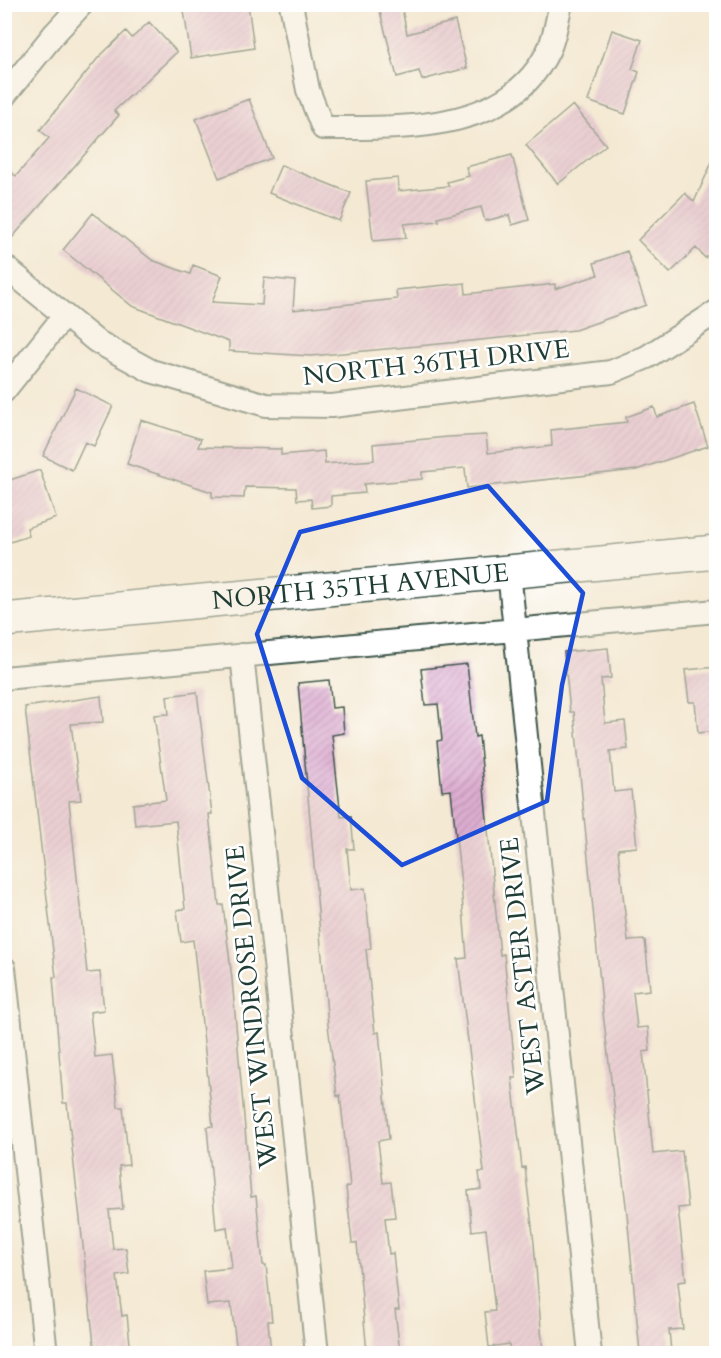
<svg xmlns="http://www.w3.org/2000/svg" width="721" height="1358" viewBox="0 0 721 1358" font-family="Cardo,serif">
	<style>
		.building { fill: url(#building-hatch) }
		.lines { fill: none; stroke-linecap: round; stroke-linejoin: round }
		.minor-casing { stroke: #3f574c; stroke-width: 26 }
		.secondary-casing { stroke: #3f574c; stroke-width: 36 }
		.minor { stroke: #fff; stroke-width: 22 }
		.secondary { stroke: #fff; stroke-width: 33 }
		.marked { fill: none; stroke: #1d4ed8; stroke-width: 4.5; stroke-linejoin: round }
		.labels { text-anchor: middle; stroke-width: 5; stroke-linejoin: round; paint-order: stroke }
		.street-label { font-size: 26px; fill: #1f3d34; stroke: #fff }
	</style>
	<defs>
		<pattern id="building-hatch" width="6" height="6" patternUnits="userSpaceOnUse" patternTransform="scale(1.5)"><rect width="6" height="6" fill="#deaed1"/><path d="M-1 1l2-2M0 6l6-6M5 7l2-2" fill="none" stroke="#b38faa"/></pattern>
	</defs>
	<rect width="100%" height="100%" fill="#fff"/>
	<filter id="ink" filterUnits="userSpaceOnUse"><feTurbulence type="fractalNoise" baseFrequency=".0167" numOctaves="2"/><feDisplacementMap in="SourceGraphic" scale="12" xChannelSelector="R" yChannelSelector="G"/><feConvolveMatrix kernelMatrix="1 2 1 2 8 2 1 2 1" color-interpolation-filters="sRGB"/></filter>
	<filter id="wash" filterUnits="userSpaceOnUse"><feTurbulence type="fractalNoise" baseFrequency=".008" numOctaves="4" result="noise"/><feDisplacementMap in="SourceGraphic" scale="24" xChannelSelector="R" yChannelSelector="G"/><feGaussianBlur stdDeviation="1.35" result="paint"/><feColorMatrix in="noise" values="0 0 0 0 0 0 0 0 0 0 0 0 0 0 0 0 0 1.4 0 .05"/><feComposite in="paint" operator="in"/></filter>
	<g filter="url(#wash)">
		<rect width="100%" height="100%" fill="#f4e9d3"/>
		<g id="blocks">
			<path class="building" d="M183 4H248L254 48 191 58Z
				M378 4H401L407 34 455 21 467 68 422 80 419 71 397 77Z
				M149 22 177 52 114 111 119 115 4 247V166L16 176 49 138 40 130 98 58 126 31 132 38Z
				M612 30 642 40 632 69 639 72 625 114 588 101Z
				M249 99 272 158 219 178 196 119Z
				M573 105 606 145 558 184 526 145Z
				M717 151V247L705 258 696 248 670 273 638 240 685 193 694 202Z
				M512 155 529 220 512 225 509 215 485 221 481 207 438 218 439 221 404 224 406 238 373 241 366 181 398 178 399 191 449 186 447 182 469 176 466 167Z
				M281 165 351 193 339 221 269 193Z
				M93 213 152 260 190 274 193 265 222 276 212 302 262 305 264 278 295 281 293 310 397 299 396 290 465 283 466 294 555 284V289L598 275 594 263 627 251 646 305 575 330 471 341 311 356 229 351V342L132 306 63 250Z
				M76 388 113 406 94 446 85 442 72 470 43 456Z
				M694 404 708 446 636 470 467 488 465 468 422 472V479L364 484 365 493 331 496V506L312 508 311 499 297 500 296 488 245 487 244 498 212 497V492L127 464 141 420 201 439 198 447 281 449V455L324 451 325 464 374 460 373 444 448 437 486 435 488 453 552 446 551 430 627 422 626 417 654 407 657 417Z
				M40 470 56 518 27 528 29 536 4 544V482Z
				M608 648 611 678 601 679 605 723 625 721 628 749 610 751 614 792 631 790 637 847 618 849 628 941 645 940 650 990 633 992 637 1028 648 1027 650 1051 643 1052 653 1154 682 1151 688 1207 678 1208 686 1281 678 1282 683 1329 669 1330 671 1352 657 1353H640L627 1214 603 1013 574 712H570L564 652Z
				M467 664 475 737 479 736 500 955 504 954 516 1078H512L522 1168 525 1167 534 1243 543 1353H510L509 1344 489 1347 485 1312 495 1311 486 1229 472 1231 468 1191 481 1189 479 1172H484L458 959 467 958 461 884 451 790 442 791 437 741 442 740 438 704 425 705 421 669Z
				M717 667V731L698 733 695 702H689L685 670Z
				M329 680 332 708 342 707 344 733 332 735 341 817 351 816 354 849H347L351 890 365 888 371 948 366 949 375 1033 379 1032 389 1139 378 1141 383 1183 391 1182 395 1217 385 1218 389 1254 393 1253 399 1310H395L400 1353H367L357 1243H352L346 1187 350 1186 340 1095 337 1096 328 1025 298 683Z
				M197 692 212 814H209L219 905H223L232 979 251 1197 256 1196 263 1265H266L272 1321H268L271 1353H237L231 1303 207 1305 203 1271 232 1268 227 1227 216 1229 207 1127 213 1126 193 940 181 942 177 910 185 909 176 821 135 825 133 804 166 800 154 715 169 714 167 696Z
				M101 696 103 722 71 724 81 800 69 801 87 973 100 972 104 1010 90 1012 95 1057 112 1055 118 1107H123L129 1165 119 1166 123 1209 109 1210 113 1249 126 1248 129 1274 117 1276 122 1316 127 1315 131 1353H95L67 1103H63L53 977H56L25 707Z"/>
		</g>
	</g>
	<g filter="url(#ink)">
		<use href="#blocks" fill-opacity="0" stroke="#3f574c" stroke-width="1.5"/>
		<g class="lines">
			<defs>
				<path id="minor" d="M291 4 308 90 323 128C400 128 510 134 549 49 555 36 557 19 561 4
					M4 96 55 33 82 4
					M4 266 96 341 151 371 266 405 332 406 611 372 647 357 716 312
					M4 391 64 316
					M509 572 590 1354
					M242 655 317 1354
					M4 678 716 611
					M4 968 46 1354"/>
				<g id="secondary">
					<path id="s1" d="M4 620 716 552"/>
				</g>
			</defs>
			<use href="#minor" class="minor-casing"/>
			<use href="#secondary" class="secondary-casing"/>
			<use href="#minor" class="minor"/>
			<use href="#secondary" class="secondary"/>
		</g>
	</g>
	<path d="M0 0H721V1358H0ZM488 486 583 593 562 685 547 801 402 865 302 778 257 634 300 532Z" fill="#f4e9d3" fill-opacity=".55" fill-rule="evenodd"/>
	<path class="marked" d="M488 486 583 593 562 685 547 801 402 865 302 778 257 634 300 532Z"/>
	<g class="labels">
		<g class="street-label">
			<text transform="translate(436 362) rotate(-6)" y="9">NORTH 36TH DRIVE</text>
			<text dy="9" stroke="none"><textPath href="#s1" startOffset="358">NORTH 35TH AVENUE</textPath></text>
			<text transform="translate(522 966) rotate(-96)" y="9">WEST ASTER DRIVE</text>
			<text transform="translate(251 1007) rotate(-96)" y="9">WEST WINDROSE DRIVE</text>
		</g>
	</g>
	<rect width="721" height="1358" fill="none" stroke="#fff" stroke-width="24"/>
</svg>
